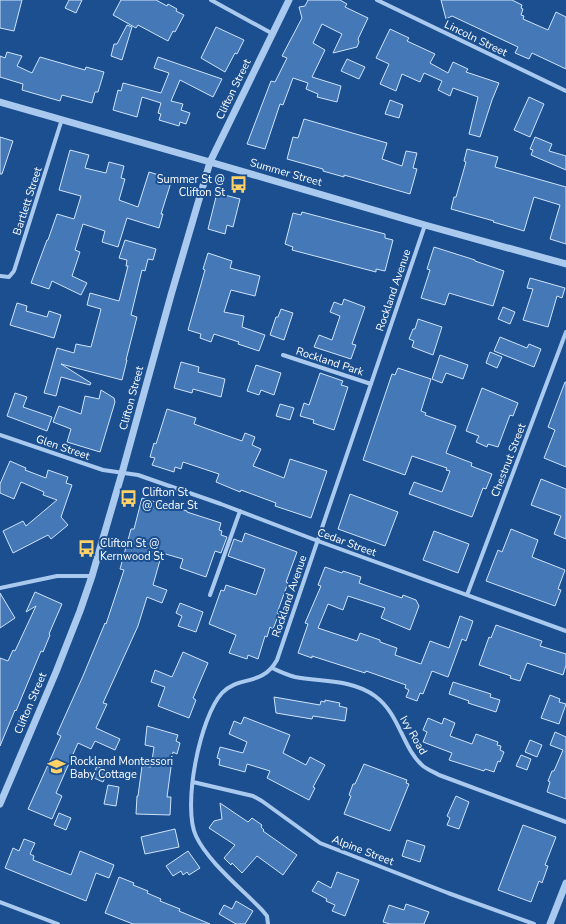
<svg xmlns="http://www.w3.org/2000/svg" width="566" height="924" viewBox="0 0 566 924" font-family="'Nunito Sans',sans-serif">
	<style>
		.building { fill: #4478b7; stroke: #cfe3fa }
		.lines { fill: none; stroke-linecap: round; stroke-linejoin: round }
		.minor { stroke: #a9c9ee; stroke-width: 4 }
		.tertiary { stroke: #a9c9ee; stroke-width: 7 }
		.labels { text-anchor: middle; stroke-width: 4; stroke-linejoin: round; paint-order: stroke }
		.street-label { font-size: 11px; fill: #fff; stroke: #1b4f8f }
		.poi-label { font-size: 11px; fill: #fff; stroke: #1b4f8f; text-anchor: start }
	</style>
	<rect width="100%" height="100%" fill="#1b4f8f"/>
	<path class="building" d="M0 0H22L14 31 0 28Z
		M69 0H82L76 13 65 8Z
		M121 0H156L167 6 168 4 177 9 176 11 184 15 175 32 173 31 168 41 138 25 136 28 113 15Z
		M308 0H340L347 4 345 7 368 18 358 39 359 42 357 47 333 53 342 34 322 24 313 43 325 50 312 77 341 86 337 102 317 97 318 94 306 89 308 83 293 78 283 105 280 104 265 149 247 144 271 81 275 82 287 58 282 56 302 18 299 7 305 6Z
		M441 0H512L522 5 521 8 523 9 521 15 524 16 523 19 548 30 556 12 566 17V69L532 53 529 59 515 53 518 47 452 16 446 19Z
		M127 25 132 27 122 60 111 56 114 44H117Z
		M216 27 244 40 237 54 235 53 225 72 201 58Z
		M390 29 409 38 407 41 435 54 430 63 448 73 453 62 468 69 466 72 499 83 492 100 480 137 469 134 478 97 453 88 450 96 438 90 442 81 424 73 420 82 402 74 396 91 380 84 389 64 376 58Z
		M7 52 22 56 17 66 32 73 40 57 85 70 86 67 104 72 98 92H95L92 103 62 95 60 101 22 90 23 84 0 77V56L5 58Z
		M158 57 222 79 213 97 180 80 171 101 183 104 181 110 190 113 186 124 180 122 179 126 159 120 161 114 158 113 161 103 142 97 137 117 113 110 118 90 121 91 123 83 161 93 169 73 154 68Z
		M347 59 365 67 359 79 341 71Z
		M529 97 544 104 530 137 514 130Z
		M390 100 403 105 399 118 385 114Z
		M304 119 387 143 382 159 402 166 406 151 417 153 413 168 417 169 410 194 344 175V177L323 171V169L287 159 293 137 298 138Z
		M0 137 13 141 2 174H0Z
		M535 137 552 144 549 151 566 156V170L531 155 533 150 530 149Z
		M467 149 498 157 495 167 566 187V244L550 239 560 205 534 197 524 231 493 222 494 221 451 209 454 197H456L466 162 464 161Z
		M70 150 89 155 85 168 106 173 109 162 124 166 121 178 125 179 119 200 138 207 149 172 172 179 161 214H163L159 228 127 218 118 247 102 242 105 231 83 224 75 250 80 252 72 276 87 283 81 295 52 281 49 289 31 283 47 240H48L57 214 74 219 81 196 59 190Z
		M217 193 240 199 233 227 227 225 225 234 208 229Z
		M302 212 385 234V238L393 240 385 271 376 269V272L292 250 293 247 285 244 293 213 301 215Z
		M125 240 156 249 153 260 148 259 145 271 142 270 131 315 137 317 126 360H127L122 380 61 364 91 383 90 385 61 377 56 396 44 393 57 348 74 353 76 344 91 347 101 309 87 305 90 293 119 301 128 266H126L127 260 119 258Z
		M434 247 475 260V261L504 271 493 306 449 293 445 305 421 298 430 270 427 269Z
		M208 253 232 261 230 268 260 276 255 296 231 290 224 312 244 316 242 327 265 335 259 351 238 344 239 342 214 334 211 342 200 338 201 334 188 330 205 270 203 269Z
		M530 278 565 288 562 298 557 296 548 327 523 320 533 289 527 288Z
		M344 299 365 307 352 344 356 345 351 359 314 347 319 335 332 340 340 316 330 312 334 302 342 305Z
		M17 303 27 306 26 311 47 317 49 311 61 315 54 338 10 325Z
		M503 307 515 312 510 324 498 319Z
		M281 309 293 313 284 340 270 335 276 317H278Z
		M418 319 442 327 433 355 412 347 414 341 409 339 413 329H415Z
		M500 337 527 348 529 344 541 349 534 367 494 351Z
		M490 352 502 357 497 368 486 363Z
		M440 355 468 365 463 379 446 373 442 383 432 379Z
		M181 362 199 367 198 372 225 379 221 397 193 389 192 393 174 388Z
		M256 365 281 373 274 395 261 390 259 395 247 391Z
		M398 368 431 379 421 411 426 413 425 415 456 426 446 453 472 463 471 466 492 474 486 489 483 488 472 517 409 494 414 482 442 492 450 471 446 470 447 468 412 456 405 475 363 460 392 374 395 375Z
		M320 373 343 381 341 385 348 387 334 430 313 423 314 420 300 416 304 403 309 405Z
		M565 382H566V467L544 458 555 430 548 427Z
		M482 388 518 403 513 416 510 415 498 447 488 444 487 447 476 442 479 436 466 431Z
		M101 390 114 398 115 402 100 452 67 442 71 429 53 422 59 406 81 414 85 396 99 399Z
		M15 393 27 397 23 407 52 417 47 431 7 416Z
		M280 404 294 408 290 420 276 416Z
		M167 409 196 418 194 424 242 441 245 433 255 437 252 445 261 449 253 466 284 478 290 459 327 471 311 518 275 506 276 503 241 490 240 492 216 482 219 474 183 462 181 469 175 467 174 472 152 465 155 458 150 457 154 443 156 444Z
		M10 461 26 468 25 470 46 478 48 470 68 477 66 483 72 485 61 517 68 525 51 539 48 535 13 553 3 531 23 521 26 526 57 500 43 495 44 492 21 482 14 499 0 493V484Z
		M541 479 566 489V539L554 534 561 516 531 505Z
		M350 494 398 512 385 546 338 529Z
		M142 498 187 511V512L221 523 219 530 222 531 221 535 227 537 221 553 215 551 206 577 180 568 183 559 162 553 153 585 167 590 162 603 147 597 138 626 103 703 107 704 96 728 120 739 115 750 95 741 91 749 78 743 56 793 62 796 52 819 28 809 61 736 57 734 83 676 105 623 106 624 124 570 120 569 131 529H134Z
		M511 529 538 540 532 557 565 570 558 589 561 590 555 606 486 581 498 550 502 552Z
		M434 531 469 544 458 573 423 560Z
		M245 533 297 552 286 582 288 583 277 613 279 614 273 629 270 627 267 637 265 636 258 659 248 655 247 659 229 653 236 635 209 624 221 590 224 591 226 585 256 595 265 569 228 556 234 539 242 542Z
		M325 567 342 573 343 571 361 577 359 583 402 598 403 595 416 600 419 606 410 630 381 618 385 608 348 596 343 610 328 604 318 628 357 641 360 633 380 640V642L397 648 395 655 421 664 430 641 449 648 460 616 473 621 466 641 462 639 448 677 432 671 423 694 420 693 417 701 406 697 409 690 405 688 406 685 366 671 365 673 312 656V658L298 653 308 624 305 623 321 586 318 585Z
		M35 592 62 604 49 634 50 635 43 652 41 651 16 711 15 710 0 746V658L8 661 13 650 15 651 36 606 26 612Z
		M0 593 15 618 0 628Z
		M180 603 203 612 196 632 178 626 182 616 176 613Z
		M496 625 542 641 540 646 566 654V665L563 675 527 663 520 681 510 678 511 676 479 665 489 637 491 638Z
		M183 652 208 663 193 698 196 700 189 718 158 706 165 687 151 682 155 670 172 677Z
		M453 682 491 694 490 697 500 700 496 712 468 703 469 701 449 694Z
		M550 695 560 699 559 702 566 704 559 724 541 718Z
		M274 697 320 705 321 701 325 702V700L340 703 339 706 347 708 345 721 313 716 312 719 276 713Z
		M244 717 290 735 283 753 306 765 310 757 325 765 313 787 315 788 309 800 267 778 270 771 247 764 245 772 219 765 220 759 217 758 220 747 243 753 247 742 229 734 234 721 241 724Z
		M428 718 442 724 444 718 455 723 450 736 472 744 476 734 498 742 497 745 501 746 500 750 504 752 500 762 498 761 494 772 485 769 484 771 449 760 452 753 423 742 427 732 423 730Z
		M147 726 178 735 176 741 180 743 177 754 173 752 167 797H171L170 815 136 814 137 796H138L142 766 151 767 154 747 145 745Z
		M555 732 566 737V799L547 792 550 782 548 781 552 771H554L563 750 550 745Z
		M530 740 542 745 537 757 525 752Z
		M521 755 531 759 527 770 516 766Z
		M364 764 407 780 406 783 409 784 390 831 344 814 351 796 349 795 353 784H355Z
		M97 766 108 771 103 782 92 777Z
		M108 785 119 787 116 806 104 804Z
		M456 796 469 802 459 829 447 825 450 818 447 816Z
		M220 803 248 822 252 818 262 825 261 827 264 830 263 831 297 855 283 875 257 856 242 873 232 863 231 865 224 858 235 845 209 828 214 821 222 819Z
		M59 813 71 818 66 830 54 825Z
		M523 825 556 837 545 865 548 866 542 883 539 881 531 902 498 890Z
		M175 829 179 847 145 854 141 837Z
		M24 839 35 843 30 854 34 856 33 860 71 875 80 851 114 865 109 878 96 873 86 901 5 868 13 848 19 851Z
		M407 840 425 846 420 862 402 856Z
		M188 851 200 868 189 875 187 872 183 875 181 871 173 876 166 866Z
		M337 872 359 880 345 916 332 911 335 905 326 901 327 899 312 891 318 881 331 888Z
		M119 877 134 883 133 885 148 891 147 893 161 899 160 901 180 909 179 911 210 924H133L105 913Z
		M236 901 253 911 245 924H236L219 914 224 905 232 909Z
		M406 904 429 912 424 924H390L383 922 389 905 404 910Z"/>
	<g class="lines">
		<path class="minor" d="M211 0 273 34
			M377 0 566 91
			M0 276 9 277 14 271 62 119
			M283 355 371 384
			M0 435 103 470 138 475 221 504 318 541 566 631
			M0 588 57 576H92
			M210 595 240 511
			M467 595 566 332
			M272 668C279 671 287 675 295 677 321 682 352 679 375 696 400 714 402 748 423 766 428 770 434 772 439 775L566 822
			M193 782 253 796 262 801 320 843 448 893 534 924
			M0 902 58 924
			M268 924 267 916 262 910C242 889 208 862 196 836 182 806 200 717 222 693 239 675 262 687 277 660L425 225"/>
		<path class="tertiary" d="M0 102 210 162 425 225 566 264
			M0 804 56 672 80 611 92 576 122 473 171 295 210 162 289 0
			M550 924 566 883"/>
	</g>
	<defs>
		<symbol id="bus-bare" viewBox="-9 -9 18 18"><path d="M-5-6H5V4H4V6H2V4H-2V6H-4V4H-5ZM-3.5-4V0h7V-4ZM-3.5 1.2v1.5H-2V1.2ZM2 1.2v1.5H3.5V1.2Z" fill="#ffd166" stroke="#1b4f8f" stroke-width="2.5" paint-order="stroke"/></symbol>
		<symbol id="school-bare" viewBox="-9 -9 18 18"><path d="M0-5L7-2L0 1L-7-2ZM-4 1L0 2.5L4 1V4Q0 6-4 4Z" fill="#ffd166" stroke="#1b4f8f" stroke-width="2.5" paint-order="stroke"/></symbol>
	</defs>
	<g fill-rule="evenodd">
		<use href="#bus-bare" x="226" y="172" width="25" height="25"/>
		<use href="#bus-bare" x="116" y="486" width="25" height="25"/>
		<use href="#bus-bare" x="74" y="536" width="25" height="25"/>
		<use href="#school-bare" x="44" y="754" width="25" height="25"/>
	</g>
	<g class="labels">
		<g class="street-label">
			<text transform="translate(476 38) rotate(26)" y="4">Lincoln Street</text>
			<text transform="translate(233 89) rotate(-64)" y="4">Clifton Street</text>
			<text transform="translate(286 172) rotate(16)" y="4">Summer Street</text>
			<text transform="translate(27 201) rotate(-72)" y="4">Bartlett Street</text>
			<text transform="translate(393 290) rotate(-71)" y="4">Rockland Avenue</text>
			<text transform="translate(330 361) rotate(18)" y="4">Rockland Park</text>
			<text transform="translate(131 398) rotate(-75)" y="4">Clifton Street</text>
			<text transform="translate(63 447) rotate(19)" y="4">Glen Street</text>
			<text transform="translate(508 460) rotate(-69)" y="4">Chestnut Street</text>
			<text transform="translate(347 542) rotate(20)" y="4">Cedar Street</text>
			<text transform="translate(289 596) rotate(-71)" y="4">Rockland Avenue</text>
			<text transform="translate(30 703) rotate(-67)" y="4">Clifton Street</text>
			<text transform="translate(414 735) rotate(60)" y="4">Ivy Road</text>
			<text transform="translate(363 850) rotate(21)" y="4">Alpine Street</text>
		</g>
		<g class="poi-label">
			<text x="225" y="183" text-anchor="end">Summer St @<tspan x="225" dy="13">Clifton St</tspan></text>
			<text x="142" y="496">Clifton St<tspan x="142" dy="13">@ Cedar St</tspan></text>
			<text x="100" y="547">Clifton St @<tspan x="100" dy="13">Kernwood St</tspan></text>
			<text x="70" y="765">Rockland Montessori<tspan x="70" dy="13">Baby Cottage</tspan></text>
		</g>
	</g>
</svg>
